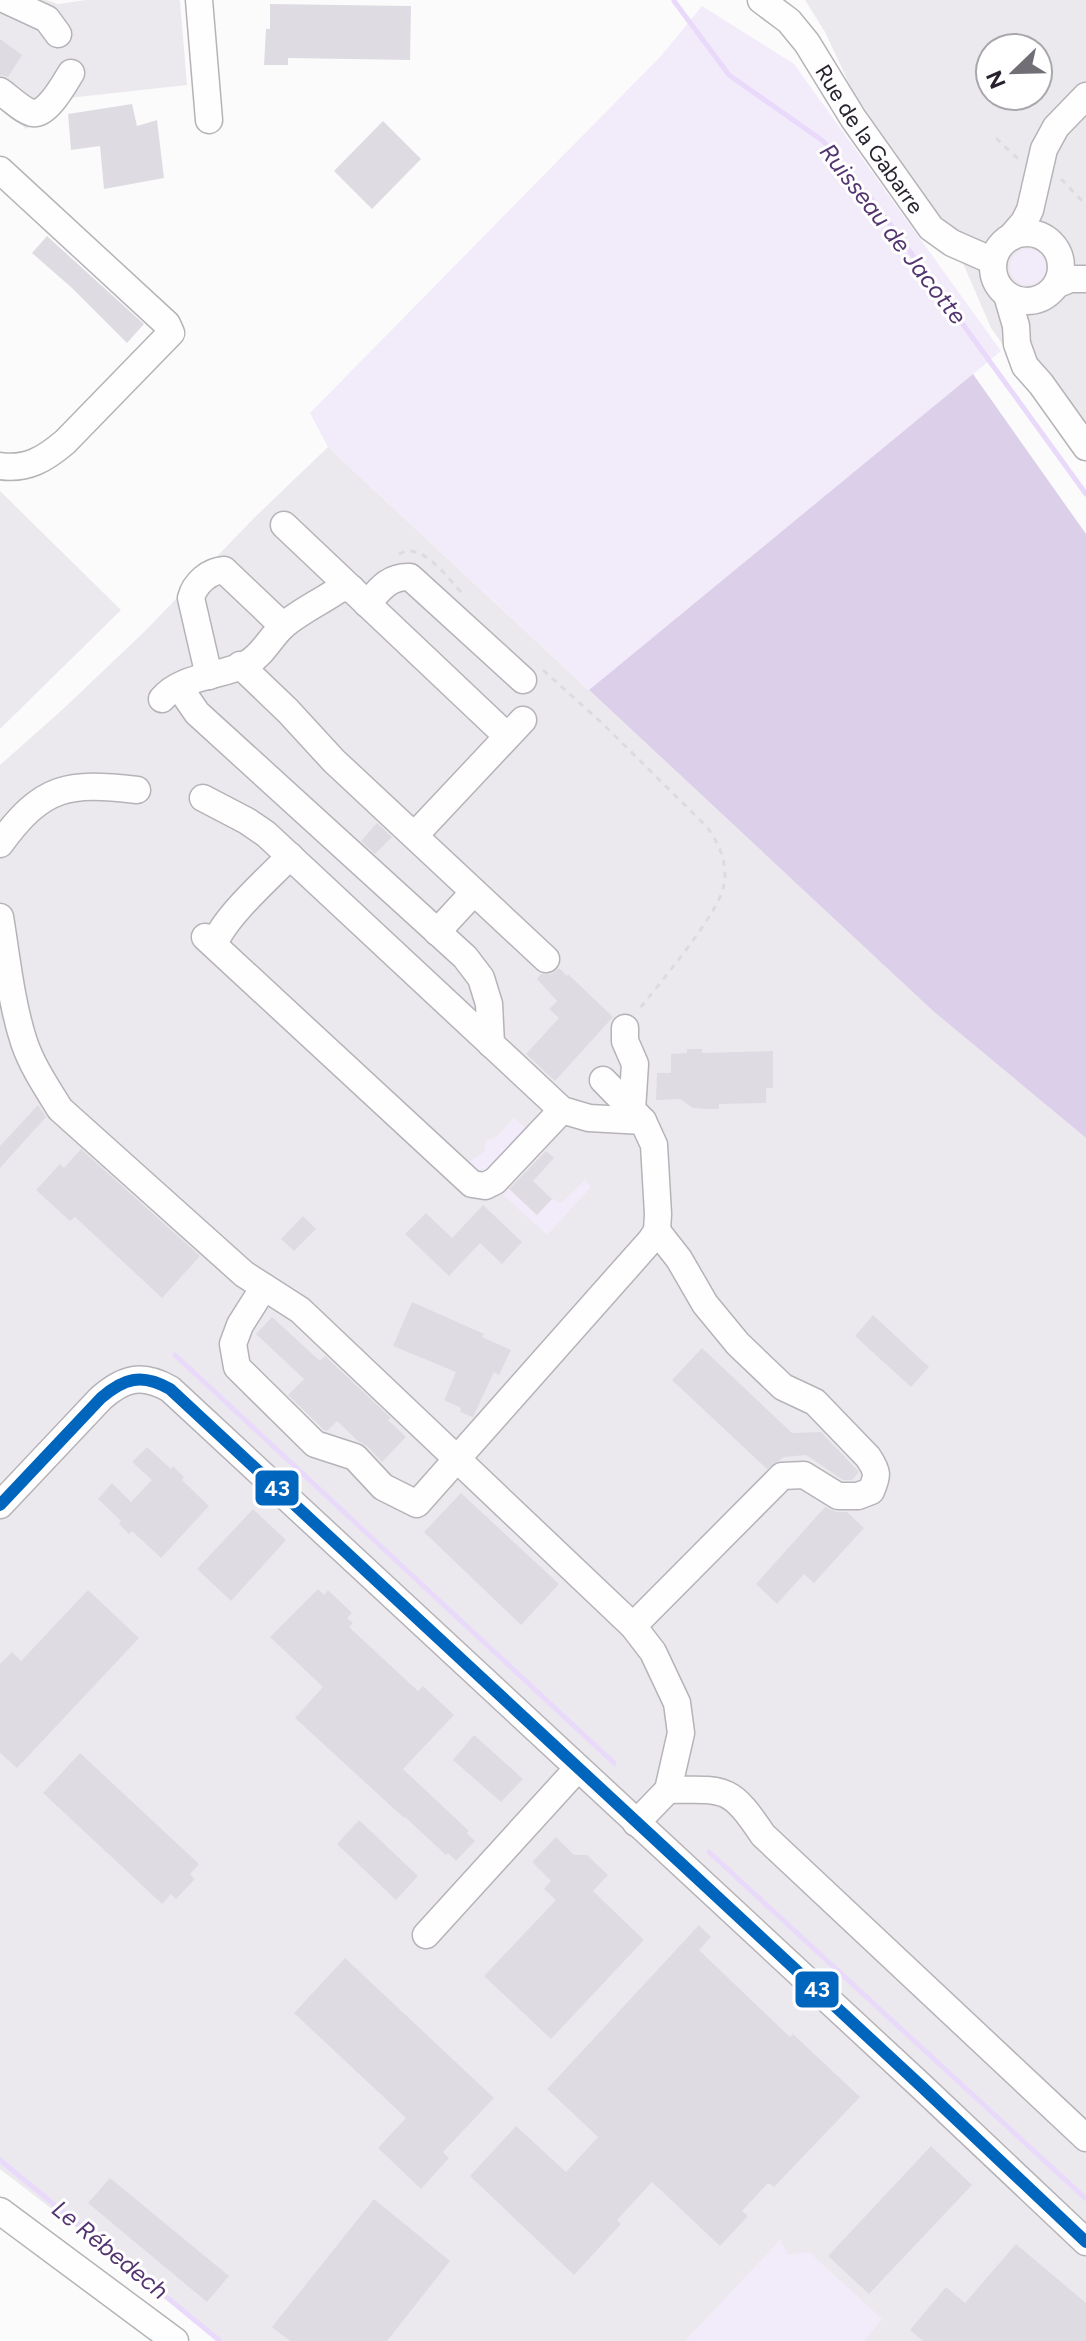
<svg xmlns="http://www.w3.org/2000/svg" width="1086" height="2341" viewBox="0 0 1086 2341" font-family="Figtree,sans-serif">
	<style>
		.built { fill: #ece9ee; fill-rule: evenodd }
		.green { fill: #f2ebfa }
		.forest { fill: #dccfe9 }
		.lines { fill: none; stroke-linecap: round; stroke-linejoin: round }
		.stream { stroke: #e9d9fa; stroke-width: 5 }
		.building { fill: #dedce2 }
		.minor-casing { stroke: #b6b3b8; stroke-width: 29 }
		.path { stroke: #dcdcdc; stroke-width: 3; stroke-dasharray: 6 6; stroke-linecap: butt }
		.minor { stroke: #fefefe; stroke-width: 26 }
		.bus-1-casing { stroke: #fff; stroke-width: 18 }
		.bus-1 { stroke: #0065bd; stroke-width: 12 }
		.labels { text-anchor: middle; stroke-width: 6; stroke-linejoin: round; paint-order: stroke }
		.street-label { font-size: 22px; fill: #28222e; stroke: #fff }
		.water-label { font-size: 24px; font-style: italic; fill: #53346f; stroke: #fff }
		.line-badge { stroke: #fff; stroke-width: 3 }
		.badge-label { font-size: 22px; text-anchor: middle; font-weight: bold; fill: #fff }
	</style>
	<rect width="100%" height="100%" fill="#fbfbfb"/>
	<path class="built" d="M0 0H46L58 4 86 0H178L180 1 187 85 69 98 26 129 0 106Z
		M805 0H1086V463L991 328 946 224 853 92 825 32ZM990 48H1038V96H990Z
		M328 447 933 1011 1086 1138V2341H223L0 2169V765L62 710 144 632 254 518Z
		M0 491 121 610 0 729Z"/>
	<path class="green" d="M702 6 794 64 1001 351 589 690 328 447 310 413 661 56Z
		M1010 267a18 18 0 1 1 36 0a18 18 0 1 1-36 0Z
		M514 1118 532 1134 482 1179 468 1163 484 1152 486 1140 496 1137Z
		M585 1180 591 1187 547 1235 497 1189 501 1181 537 1215 552 1199 561 1203Z
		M780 2240 788 2255 809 2252 882 2319 864 2341H685Z"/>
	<path class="forest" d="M973 374 1086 534V1138L933 1011 589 690Z"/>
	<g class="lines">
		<path class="stream" d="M674 1 729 75 823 141 877 206 1086 494
			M175 1355 614 1763
			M709 1852 1086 2199
			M0 2160 220 2341"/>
	</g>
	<path class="building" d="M270 4 411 6 410 60 288 58V65H264L266 29H270Z
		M0 39 22 55 8 77 0 75Z
		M132 104 137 126 157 120 164 178 104 189 100 146 71 150 68 114Z
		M383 121 421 159 372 209 334 171Z
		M47 236 144 324 127 343 72 288 32 253Z
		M377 823 392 837 375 854 361 841Z
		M559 968 567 976 568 974 613 1017 555 1081 526 1054 559 1018 549 1009 557 1001 537 979 541 974H551Z
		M687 1049H702V1053L773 1051V1088H766V1103L719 1104V1109H706L693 1108 680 1099 656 1100 657 1073H671V1054L687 1053Z
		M38 1105 46 1117 0 1168V1146Z
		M81 1149 200 1256 162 1298 75 1217 70 1221 36 1190 60 1164 64 1168Z
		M546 1151 554 1158 533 1181 552 1199 537 1215 509 1189Z
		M483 1205 522 1242 502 1264 480 1243 449 1276 405 1234 426 1213 452 1238Z
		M303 1216 316 1229 294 1251 281 1239Z
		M412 1302 484 1334 482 1337 511 1350 499 1375 494 1372 473 1417 460 1412 461 1408 444 1400 456 1372 393 1346Z
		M873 1315 929 1367 911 1387 855 1336Z
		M272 1317 320 1361 325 1356 391 1418 388 1420 406 1437 382 1462 367 1446 358 1441 337 1421 327 1431 324 1430 288 1395 304 1379 256 1334Z
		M702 1348 792 1433 821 1432 859 1472 852 1480H843L806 1455 784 1457 767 1469 672 1380Z
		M147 1447 171 1469 173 1466 184 1477 182 1480 209 1506 161 1558 132 1531 129 1534 119 1524 121 1521 98 1499 112 1483 131 1502 152 1480 132 1462Z
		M461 1493 559 1584 521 1625 424 1532Z
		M825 1507 837 1512H847L864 1528 814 1583 804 1574 777 1604 756 1584Z
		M253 1509 286 1540 231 1601 197 1569Z
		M318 1589 324 1595 328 1590 352 1613 347 1618 353 1623 349 1627 418 1691 423 1686 454 1715 403 1769 469 1831 467 1833 475 1841 456 1861 448 1853 446 1855 405 1817 404 1818 295 1718 323 1687 270 1637Z
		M88 1590 139 1638 17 1768 0 1753V1664L12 1652 21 1661Z
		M474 1735 523 1779 501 1802 453 1760Z
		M80 1753 199 1864 190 1874 195 1879 176 1899 171 1894 162 1904 43 1793Z
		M359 1820 418 1876 396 1900 337 1844Z
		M556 1837 574 1855H587L608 1875 593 1891 644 1940 551 2039 484 1976 556 1900 544 1889 551 1881 532 1862Z
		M699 1925 711 1937 699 1950 790 2037 793 2034 860 2097 774 2187 768 2183 742 2211 748 2216 720 2246 652 2182 617 2220 621 2224 574 2275 470 2176 516 2126 566 2172 598 2137 547 2089Z
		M345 1958 494 2098 443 2152 449 2158 421 2189 378 2148 406 2118 294 2013Z
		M931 2146 972 2185 869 2294 828 2256Z
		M110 2178 229 2276 207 2302 88 2203Z
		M374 2199 450 2261 387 2341H290L272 2327Z
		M1016 2244 1086 2303V2341H923L910 2330 946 2287 965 2303Z"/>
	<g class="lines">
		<defs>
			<g id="minor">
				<path d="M6 0 47 19 58 34"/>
				<path d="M199 0 209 120"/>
				<path id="s1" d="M761 0 789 21 807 43 853 118 931 228 952 243 993 261"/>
				<path d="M0 91C9 97 21 110 32 113 47 116 64 84 71 73"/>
				<path d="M0 170 167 324 171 333 65 442C45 459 27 470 0 466"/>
				<circle cx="1027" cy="267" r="34"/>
				<path d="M1011 237 1024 222 1030 210 1044 149 1056 127 1086 96"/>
				<path d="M1056 285 1070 279H1086"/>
				<path d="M1007 295 1016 326 1017 344 1025 366 1041 384 1086 447"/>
				<path d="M284 525 507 736"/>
				<path d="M367 604C380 589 389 576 410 577L523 680"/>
				<path d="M240 665 288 711 334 761 546 959"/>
				<path d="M209 676 191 598C195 583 209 571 224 570L283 626"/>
				<path d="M182 685 186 697 197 713 465 957 481 978 489 1004 491 1044"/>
				<path d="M162 699C182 675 222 677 248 663 263 654 271 637 283 626 300 611 323 601 341 588L352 589"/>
				<path d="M203 798 247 821 266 834 562 1110 589 1118 643 1121"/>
				<path d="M415 835 523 720"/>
				<path d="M0 844C43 785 68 782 137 790"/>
				<path d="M0 917C7 959 11 1002 24 1042 32 1066 47 1088 60 1109L244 1274 300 1310 633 1626 653 1652 677 1703 681 1733 668 1790 636 1823"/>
				<path d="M437 932 474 892"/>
				<path d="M205 937 472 1184 485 1186 495 1181 562 1110"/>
				<path d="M214 945C224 917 268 879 290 856"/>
				<path d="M625 1028V1041L635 1064 632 1110"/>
				<path d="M264 1287 240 1325 233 1344 237 1367 315 1444 355 1457 383 1487 417 1504 651 1240 657 1231 658 1214 654 1145 643 1121 603 1080"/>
				<path d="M0 1505 101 1398C124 1378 142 1373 170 1389L921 2086 1086 2242"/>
				<path d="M633 1626 782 1476 804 1475 838 1496H858L871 1491C878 1475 878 1472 868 1457L815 1402 783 1387 738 1344 705 1304 679 1259 657 1231"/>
				<path d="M668 1790C726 1789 730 1786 763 1835L1086 2138"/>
				<path d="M426 1935 578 1768"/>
				<path d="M0 2211 175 2341"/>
			</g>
		</defs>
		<use href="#minor" class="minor-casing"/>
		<path class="path" d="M996 138 1018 159
			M1061 179 1086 205
			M399 554C423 541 447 578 462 593
			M543 670 603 724 707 827C719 844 728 863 724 885 719 914 658 985 637 1012"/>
		<use href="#minor" class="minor"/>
		<defs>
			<path id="bus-1" d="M0 1505 101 1398C124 1378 142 1373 170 1389L921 2086 1086 2242"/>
		</defs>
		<use href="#bus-1" class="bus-1-casing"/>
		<use href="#bus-1" class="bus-1"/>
	</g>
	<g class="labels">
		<g class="street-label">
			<text dy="8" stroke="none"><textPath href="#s1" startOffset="178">Rue de la Gabarre</textPath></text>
		</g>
		<g class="water-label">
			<text transform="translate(893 234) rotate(52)" y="8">Ruisseau de Jacotte</text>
			<text transform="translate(110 2250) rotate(39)" y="8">Le Rébedech</text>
		</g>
	</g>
	<g class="line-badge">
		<rect x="254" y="1469" width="46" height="38" rx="8" fill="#0065bd"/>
		<rect x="794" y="1970" width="46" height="39" rx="8" fill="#0065bd"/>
	</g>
	<g class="badge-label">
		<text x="277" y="1496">43</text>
		<text x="817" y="1997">43</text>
	</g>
	<g transform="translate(1014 72) rotate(247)"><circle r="38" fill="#ffffff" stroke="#a9a7ab" stroke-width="2"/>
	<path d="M0-6L14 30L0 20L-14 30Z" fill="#726e76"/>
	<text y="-12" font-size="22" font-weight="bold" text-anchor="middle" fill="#28222e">N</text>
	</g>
</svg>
